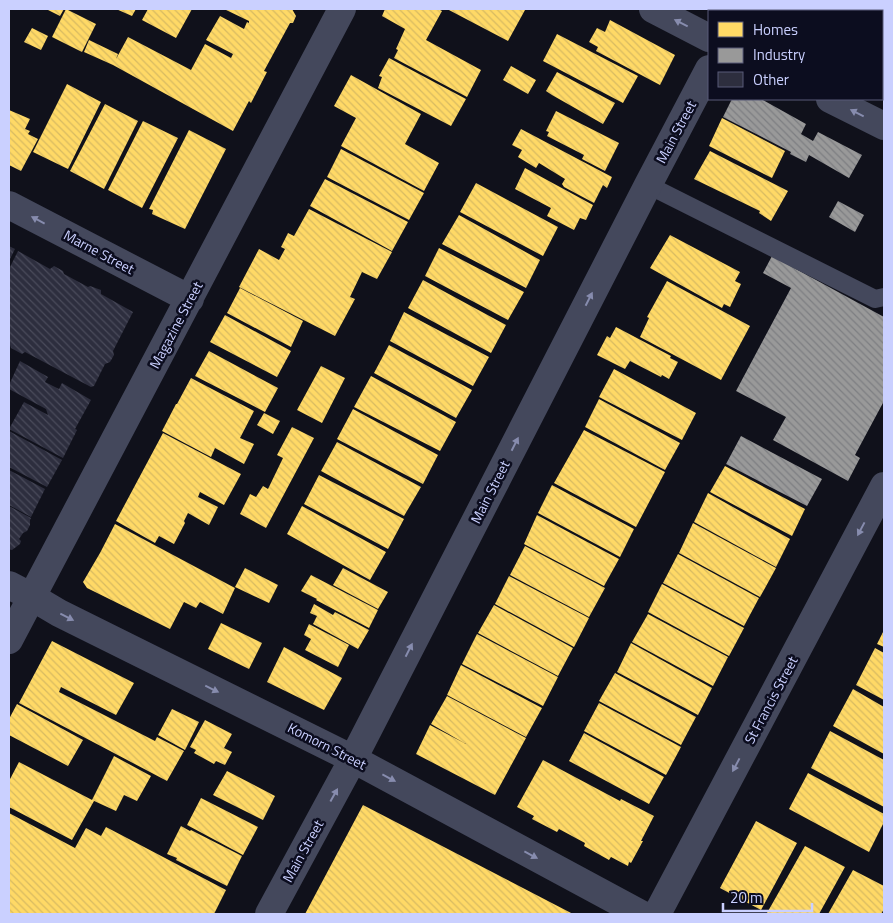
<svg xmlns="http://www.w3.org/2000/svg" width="893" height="923" viewBox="0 0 893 923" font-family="'Titillium Web',sans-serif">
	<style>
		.homes { fill: url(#homes-back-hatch) }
		.industry { fill: url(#industry-back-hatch) }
		.building { fill: url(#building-back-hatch) }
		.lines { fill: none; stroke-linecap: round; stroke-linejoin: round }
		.lane { stroke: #44485c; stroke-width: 18 }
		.street { stroke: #44485c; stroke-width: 28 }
		.oneway { fill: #878cae }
		.labels { text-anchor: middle; stroke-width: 5; stroke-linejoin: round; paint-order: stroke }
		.street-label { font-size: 14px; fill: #cad0ff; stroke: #0c0d1f }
	</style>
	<defs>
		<pattern id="homes-back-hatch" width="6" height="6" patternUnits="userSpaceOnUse" patternTransform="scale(1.25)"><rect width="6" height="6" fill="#ffd966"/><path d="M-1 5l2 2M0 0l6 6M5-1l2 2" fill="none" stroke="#d8ba61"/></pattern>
		<pattern id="industry-back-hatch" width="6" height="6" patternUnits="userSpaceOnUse" patternTransform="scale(1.25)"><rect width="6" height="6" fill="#999"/><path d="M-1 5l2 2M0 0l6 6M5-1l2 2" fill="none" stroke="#7d7e82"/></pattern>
		<pattern id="building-back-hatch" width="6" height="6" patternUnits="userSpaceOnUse" patternTransform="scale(1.25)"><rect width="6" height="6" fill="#2d2e3e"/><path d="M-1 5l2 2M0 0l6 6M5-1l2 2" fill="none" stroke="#4a4b5b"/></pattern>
	</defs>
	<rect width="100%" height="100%" fill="#10111b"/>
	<path class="homes" d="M46 9H64L60 16Z
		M66 9 96 24 82 52 52 37Z
		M116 9H136L132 16Z
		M148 9H192L176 38 142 20Z
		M224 9H292L296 16 293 23H290L264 71 267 72 251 103 249 101 233 131 113 65 84 52 89 40 118 54 116 59 128 37 191 70 205 44 231 58 233 54 206 40 220 16 244 29 247 22 249 23V21Z
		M385 9H438L442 11 426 40 481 70 467 97 394 58 398 50 396 49 405 29 382 16Z
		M447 9H523L525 10 508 41Z
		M610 20 675 55 660 85 596 51 598 47 589 42 597 28 605 32Z
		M32 28 48 36 41 50 24 42Z
		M557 34 638 76 623 103 543 61Z
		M389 58 466 99 451 126 378 88 382 77 379 76Z
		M511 66 536 80 528 94 503 80Z
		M557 72 615 103 603 124 552 95 546 91Z
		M351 75 421 114 405 144 439 163 424 191 341 146 356 118 334 106Z
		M67 84 101 102 68 169 33 152Z
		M105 104 138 121 104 189 70 171Z
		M9 110 30 119 25 129 30 131 28 134 38 139 21 171 9 165Z
		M556 111 619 143 605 171 582 159 584 155 547 136 549 132 546 131Z
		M722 118 785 151 772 178 709 146Z
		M143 121 178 138 142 208 108 190Z
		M521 129 612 177 607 188 603 185 594 203 564 187 562 184 565 179 539 163 536 168 518 157 522 150 512 145Z
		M189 130 226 149 185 229 152 214 153 210 149 209Z
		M341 149 424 193 409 220 327 177Z
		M710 151 788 191 771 221 759 213 760 211 694 179Z
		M525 168 593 205 586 220 580 218 574 230 547 216 551 208 515 189Z
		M325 179 408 222 392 251 310 206Z
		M476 183 558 227 543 256 460 212Z
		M309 209 392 252 377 279 362 272 350 297 355 299 335 336 239 287 259 249 279 260 285 249 281 247 288 233 294 236Z
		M459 215 540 260 526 288 442 244Z
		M670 235 740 272 735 281 741 284 730 307 724 304 722 308 650 268Z
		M439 248 524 292 508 320 425 276Z
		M423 280 506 325 491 353 408 308Z
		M667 281 750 326 721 380 640 337 649 318 647 317Z
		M240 288 303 321 291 347 227 313Z
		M404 312 489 357 473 386 390 341Z
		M225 315 291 351 277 377 210 342Z
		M616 327 671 356 670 358 678 362 669 379 662 375 661 377 630 361 625 369 597 355 607 336 610 338Z
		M389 345 472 390 456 418 374 373Z
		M209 351 278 388 265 412 195 376Z
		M321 366 345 378 322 423 297 410Z
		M614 369 696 413 682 440 599 397Z
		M371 376 456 422 440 451 354 407Z
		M191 378 254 411 240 438 254 444 244 464 215 448 211 457 162 431 176 404H177Z
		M599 399 680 443 665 470 585 427Z
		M353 409 438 455 423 484 337 439Z
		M264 413 280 421 273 434 257 425Z
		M292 427 314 438 266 528 240 514 250 494 256 497 263 486 268 489 283 458 277 455Z
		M584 430 665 472 636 527 554 483Z
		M163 433 241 474 224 505 200 492 198 497 218 507 209 525 188 513 184 521 185 523 174 544 159 536 155 543 116 521Z
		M337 442 421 487 404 516 321 471Z
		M725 466 805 509 792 536 710 492Z
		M319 475 404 519 388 549 304 504Z
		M552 485 634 529 620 557 538 513Z
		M708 493 790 539 776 567 694 522Z
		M302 506 386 552 370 580 287 534Z
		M537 515 619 559 604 586 524 544Z
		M693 523 776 568 760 597 679 553Z
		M115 524 235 588 223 614 200 602 196 608 184 602 170 629 87 588 83 582 100 553Z
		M525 546 605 588 589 617 510 575Z
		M678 554 759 598 744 626 663 583Z
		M245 568 278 585 269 603 235 587Z
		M343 568 388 592 378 609 333 585Z
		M311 575 378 610 369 628 316 600 317 599 301 591Z
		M509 576 589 618 574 647 495 604Z
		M662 584 744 628 729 656 648 612Z
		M314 604 333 615 335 612 369 630 358 649 313 624 317 616 310 613Z
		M494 605 573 648 558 676 478 633Z
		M648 614 728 657 713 686 632 642Z
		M221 623 262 643 249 669 208 649Z
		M309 624 349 645 338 667 305 650 311 639 304 635Z
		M884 630V647L877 644Z
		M477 634 558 677 543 706 462 664Z
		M52 641 134 683 116 715 61 687 59 692 155 741 157 737 184 751 167 781 19 703Z
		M631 643 712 688 698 715 617 672Z
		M284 647 342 678 324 710 267 682Z
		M875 648 884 653V700L856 685Z
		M461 665 542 708 526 737 447 695Z
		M615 673 696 717 681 745 599 701Z
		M853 689 884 707V754L833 726Z
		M447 696 526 738 495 795 416 754 430 725 466 744 431 724Z
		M599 703 681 747 666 775 584 731Z
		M17 704 83 740 68 766 9 735V719Z
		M172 709 199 722 185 750 158 735Z
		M205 720 232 734 224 748 232 752 225 765 216 761 214 764 194 753 196 750 190 747Z
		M830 731 884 760V807L811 768Z
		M584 733 664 777 649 804 569 761Z
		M114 756 151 776 137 801 124 795 116 811 92 800Z
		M543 760 620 801 621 799 654 816 641 841H643L631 863 629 862 628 866 611 857 609 860 584 846 585 843 559 829 557 832 532 819 534 816 517 807Z
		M19 762 94 801 72 840 9 807V781Z
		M227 771 275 796 263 820 213 795Z
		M808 773 884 814V822L869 852 789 809Z
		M201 798 258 827 243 855 187 825Z
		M363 805 573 914H305Z
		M9 813 75 848 86 828 101 836 106 827 226 890 214 914H9Z
		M756 821 797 843 761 910 720 888Z
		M181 826 190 831 191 830 242 856 227 886 176 860 177 858 167 854Z
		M805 846 845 867 819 914H769L767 913Z
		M853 870 884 886V909L881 914H828Z"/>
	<path class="industry" d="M785 9H873L878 11H784Z
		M882 13 884 15V90L882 88Z
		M732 99H761L806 124 801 134 813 141 818 132 862 155 849 178 809 155 806 162 790 154 791 152 723 117Z
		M838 201 864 215 855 232 829 217Z
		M772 256 884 317V401L855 455 860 458 848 481 773 440 786 417 736 391 791 288 763 273Z
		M741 436 822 479 807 506 726 464Z"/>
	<path class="building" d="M9 246 15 249 9 261Z
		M18 251 50 269 54 266 63 271 64 274 88 287 90 286 101 290V294L133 312 113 351 114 355 110 362 105 364 94 386 91 387 25 352 22 354 11 348 10 345 9 344V269Z
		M20 361 48 377 45 382 59 389 62 383 91 400 75 429 77 430 63 458 9 429 24 402 48 415 46 409 9 389V385Z
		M9 431 62 460 47 487 9 467Z
		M9 470 45 489 31 517 9 505Z
		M9 506 31 518 30 520V525L27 531 23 533 19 539 21 541 20 544 12 550 9 549Z"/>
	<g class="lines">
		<path class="lane" d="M648 185 875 299 884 297"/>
		<path class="street" d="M653 9 709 38
			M740 11 741 9
			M830 99 884 126
			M9 205 190 299
			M9 585 32 597 59 613 353 759 641 914
			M9 640 342 9
			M269 914 353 759 648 185 709 69
			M657 914 884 486"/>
	</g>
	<defs><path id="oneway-solid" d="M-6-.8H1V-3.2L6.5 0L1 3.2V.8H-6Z" transform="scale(1.25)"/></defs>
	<g class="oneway">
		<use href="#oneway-solid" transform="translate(681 23) rotate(-153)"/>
		<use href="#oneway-solid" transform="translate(857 113) rotate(-153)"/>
		<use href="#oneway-solid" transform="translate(38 220) rotate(-152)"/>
		<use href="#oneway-solid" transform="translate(589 299) rotate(-63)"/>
		<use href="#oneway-solid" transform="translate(515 444) rotate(-63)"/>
		<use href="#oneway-solid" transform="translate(861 529) rotate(118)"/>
		<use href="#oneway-solid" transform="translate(67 617) rotate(27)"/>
		<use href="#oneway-solid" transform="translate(409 650) rotate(-63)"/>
		<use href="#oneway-solid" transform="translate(212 689) rotate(26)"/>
		<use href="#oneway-solid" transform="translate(736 765) rotate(118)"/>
		<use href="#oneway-solid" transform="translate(389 778) rotate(28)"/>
		<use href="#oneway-solid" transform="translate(334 795) rotate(-61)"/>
		<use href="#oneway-solid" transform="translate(531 855) rotate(28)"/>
	</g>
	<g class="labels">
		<g class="street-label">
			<text transform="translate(676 132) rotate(-62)" y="5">Main Street</text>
			<text transform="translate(99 252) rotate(28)" y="5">Marne Street</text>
			<text transform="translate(176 325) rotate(-62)" y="5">Magazine Street</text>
			<text transform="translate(490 492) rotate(-63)" y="5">Main Street</text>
			<text transform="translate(771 700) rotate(-62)" y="5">St Francis Street</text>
			<text transform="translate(327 746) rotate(27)" y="5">Komorn Street</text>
			<text transform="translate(303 851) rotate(-61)" y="5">Main Street</text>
		</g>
	</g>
	<rect width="893" height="923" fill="none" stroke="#cad0ff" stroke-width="20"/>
	<rect x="708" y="10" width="175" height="90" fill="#0c0d1f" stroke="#585b79"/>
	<rect x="718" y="22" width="25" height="15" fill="#ffd966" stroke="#585b79"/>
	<text x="753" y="35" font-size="15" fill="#cad0ff">Homes</text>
	<rect x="718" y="48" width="25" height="15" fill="#999999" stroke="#585b79"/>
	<text x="753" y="60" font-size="15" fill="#cad0ff">Industry</text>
	<rect x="718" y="72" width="25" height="15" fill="#2d2e3e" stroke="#585b79"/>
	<text x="753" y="85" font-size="15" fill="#cad0ff">Other</text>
	<path d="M723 903v8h89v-8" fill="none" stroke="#cad0ff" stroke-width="2.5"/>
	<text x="730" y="903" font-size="15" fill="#cad0ff" stroke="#0c0d1f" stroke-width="4" paint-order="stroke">20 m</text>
</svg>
